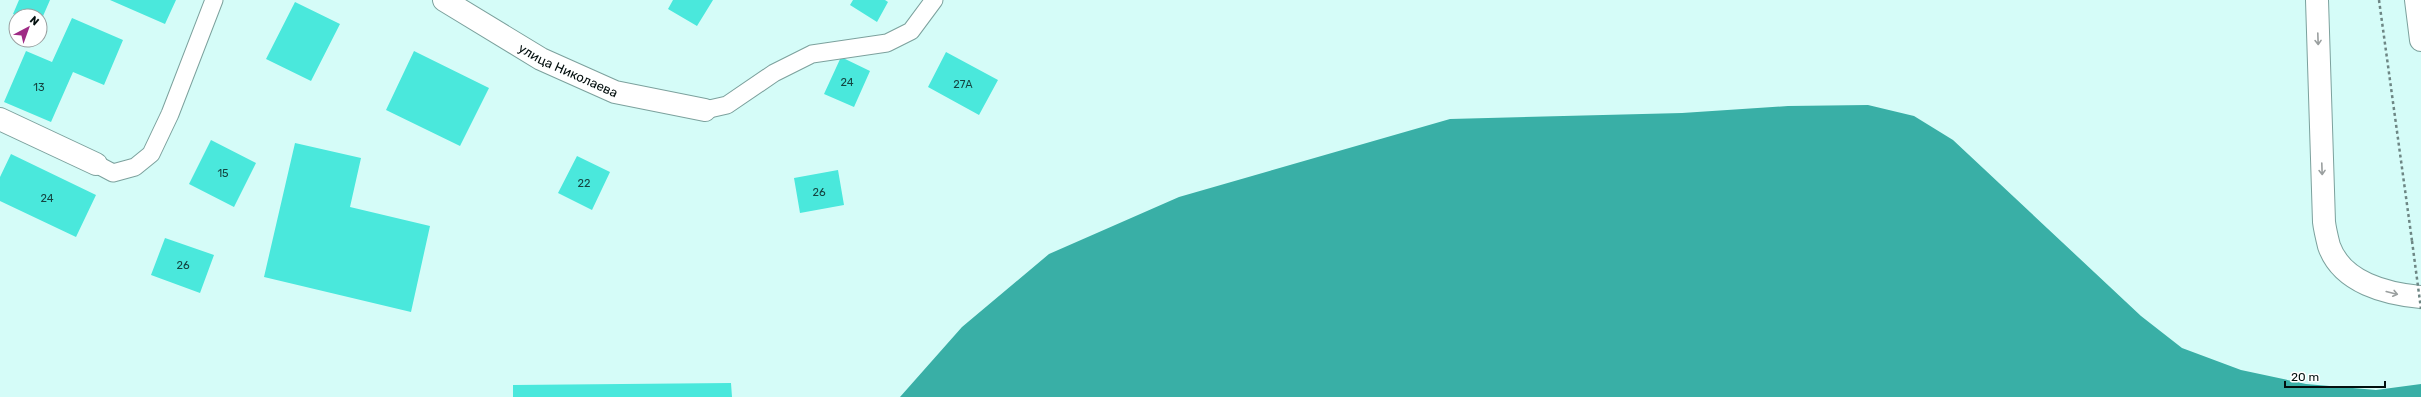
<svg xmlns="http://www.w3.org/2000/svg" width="2421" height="397" viewBox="0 0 2421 397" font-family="Rubik,sans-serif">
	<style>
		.water { fill: #39afa6 }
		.building { fill: #4ae8dc }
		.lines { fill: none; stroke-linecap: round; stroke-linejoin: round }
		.service-casing { stroke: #7ca19d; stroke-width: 19 }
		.minor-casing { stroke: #7ca19d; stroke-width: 24 }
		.tertiary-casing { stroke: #7ca19d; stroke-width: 24 }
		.secondary-casing { stroke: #7ca19d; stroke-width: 24 }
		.path { stroke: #6d8684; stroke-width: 2.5; stroke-dasharray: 3 3; stroke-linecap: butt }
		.service { stroke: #fff; stroke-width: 17 }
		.minor { stroke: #fff; stroke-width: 22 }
		.tertiary { stroke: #fff; stroke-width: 22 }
		.secondary { stroke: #fff; stroke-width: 22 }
		.path-bridge { stroke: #6d8684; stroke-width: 2.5; stroke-dasharray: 3 3; stroke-linecap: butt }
		.oneway { stroke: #9a9f9f }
		.labels { text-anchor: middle; stroke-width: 3; stroke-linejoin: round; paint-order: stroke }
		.number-label { font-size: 11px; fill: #154542 }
		.street-label { font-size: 13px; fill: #030f0e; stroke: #fff }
	</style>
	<rect width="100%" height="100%" fill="#d5fcf8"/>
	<path class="water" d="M1868 105 1914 116 1953 140 2141 316 2182 348 2241 370 2306 384 2376 390 2421 384V397H900L962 327 1049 254 1179 197 1450 119 1682 113 1788 106Z"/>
	<path class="building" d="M19 0H50L40 23V16H17L13 14Z
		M110 0H176L165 24Z
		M673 0H713L697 26 668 9Z
		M853 0H885L888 2 877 22 850 5Z
		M295 2 340 24 311 81 266 59Z
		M72 18 123 40 104 85 73 72 51 122 4 102 26 51 52 62Z
		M414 51 489 88 460 146 386 110Z
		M946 52 998 80 979 115 928 87Z
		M841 57 870 71 854 107 824 94Z
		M211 140 256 163 234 207 189 184Z
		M295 143 361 158 350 207 430 226 411 312 264 277Z
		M11 154 96 195 76 237 0 201V177Z
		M577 156 610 172 592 210 558 193Z
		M838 170 844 205 800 213 794 178Z
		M165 238 214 255 200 293 151 275Z
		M731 383 732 397H513V385Z"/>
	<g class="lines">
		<defs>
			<path id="service" d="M705 110 727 105 774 73 812 54 887 43 911 31 934 0
				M96 164 113 173 135 167 151 154 170 114 214 0"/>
			<g id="minor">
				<path id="s1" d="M444 0 541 59 615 92 705 110"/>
				<path d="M0 119 96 164"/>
			</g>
			<path id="tertiary" d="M2317 0 2324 222C2325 230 2327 238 2329 246 2342 283 2387 294 2421 297"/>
			<path id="secondary" d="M2416 0 2421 40"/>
		</defs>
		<use href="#service" class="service-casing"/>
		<use href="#minor" class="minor-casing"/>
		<use href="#tertiary" class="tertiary-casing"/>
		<use href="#secondary" class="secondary-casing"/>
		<path class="path" d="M2379 0 2412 241"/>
		<use href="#service" class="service"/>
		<use href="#minor" class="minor"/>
		<use href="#tertiary" class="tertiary"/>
		<use href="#secondary" class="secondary"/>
		<path class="path-bridge" d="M2412 241 2421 309"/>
	</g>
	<defs><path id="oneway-shaft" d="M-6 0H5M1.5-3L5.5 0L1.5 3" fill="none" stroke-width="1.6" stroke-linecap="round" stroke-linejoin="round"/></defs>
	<g class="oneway">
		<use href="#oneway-shaft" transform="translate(2318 39) rotate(88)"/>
		<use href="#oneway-shaft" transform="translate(2322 169) rotate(88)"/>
		<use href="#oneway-shaft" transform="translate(2392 293) rotate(14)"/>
	</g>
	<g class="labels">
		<g class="number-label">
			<text x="847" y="86">24</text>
			<text x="963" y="88">27А</text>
			<text x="39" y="91">13</text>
			<text x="223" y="177">15</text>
			<text x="584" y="187">22</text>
			<text x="819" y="196">26</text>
			<text x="47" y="202">24</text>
			<text x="183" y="269">26</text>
		</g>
		<g class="street-label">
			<text dy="5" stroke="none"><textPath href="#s1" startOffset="143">улица Николаева</textPath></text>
		</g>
	</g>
	<g transform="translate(28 28) rotate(41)"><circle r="19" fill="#ffffff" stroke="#9a9f9f"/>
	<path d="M0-3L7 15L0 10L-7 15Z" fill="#9f2b85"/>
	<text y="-6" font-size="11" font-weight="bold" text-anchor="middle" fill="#030f0e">N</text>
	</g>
	<path d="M2285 381v6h100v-6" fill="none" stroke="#030f0e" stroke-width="2"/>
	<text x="2291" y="381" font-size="12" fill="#030f0e" stroke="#ffffff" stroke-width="3" paint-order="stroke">20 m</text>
</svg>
